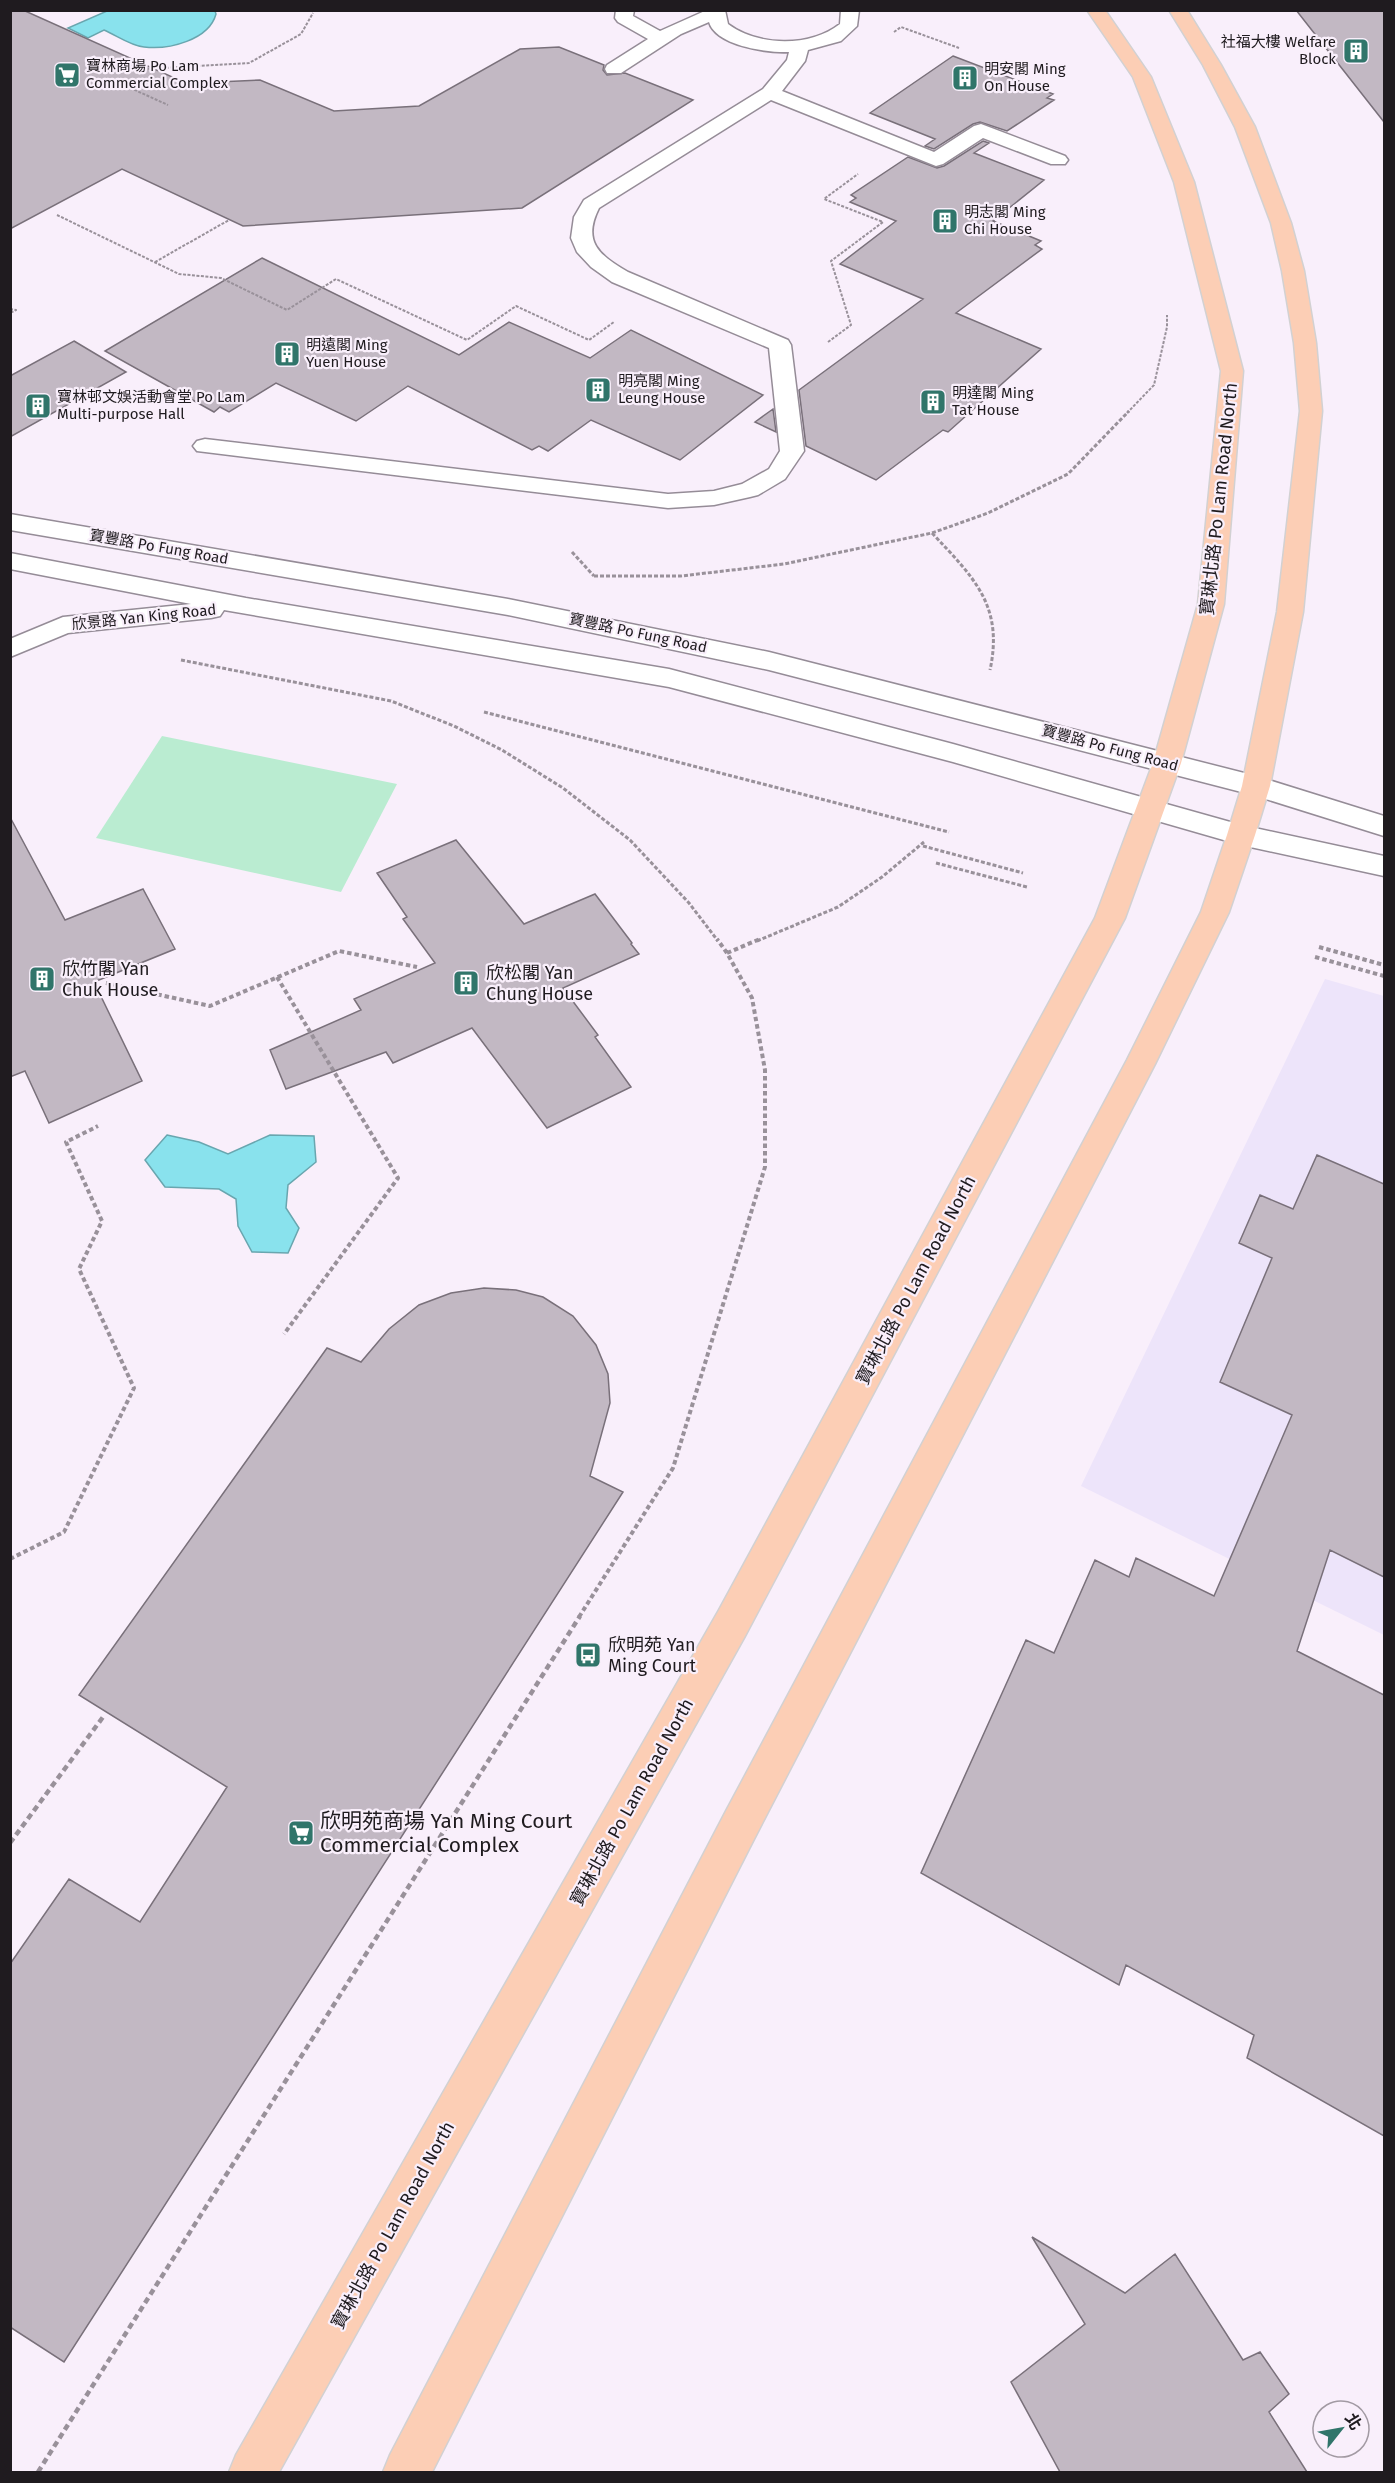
<svg xmlns="http://www.w3.org/2000/svg" width="1395" height="2483" viewBox="0 0 1395 2483" font-family="'Fira Sans','Noto Sans TC',sans-serif">
	<style>
		.education { fill: #ede4fa }
		.green { fill: #baecd1 }
		.water { fill: #89e2ed; stroke: #69a6af; stroke-width: 1.5 }
		.building { fill: #c2b8c3; stroke: #79707a; stroke-width: 1.5 }
		.lines { fill: none; stroke-linecap: round; stroke-linejoin: round }
		.minor-casing { stroke: #958c97; stroke-width: 3 }
		.major-casing { stroke: #d2d1d2; stroke-width: 3 }
		.path-far3 { stroke: #99919a; stroke-width: 2; stroke-dasharray: 3 1.5; stroke-linecap: butt }
		.path-far2 { stroke: #99919a; stroke-width: 3; stroke-dasharray: 4 2; stroke-linecap: butt }
		.path-far1 { stroke: #99919a; stroke-width: 4; stroke-dasharray: 4.5 3; stroke-linecap: butt }
		.path { stroke: #99919a; stroke-width: 4.5; stroke-dasharray: 6 4; stroke-linecap: butt }
		.minor { fill: #fff; fill-rule: evenodd }
		.major { fill: #fcceb5; fill-rule: evenodd }
		.labels { text-anchor: middle; stroke-width: 4.5; stroke-linejoin: round; paint-order: stroke }
		.far-poi-label { font-size: 15px; fill: #1f1b1f; stroke: #f9effb; text-anchor: start }
		.far-street-label { font-size: 15px; fill: #1f1b1f; stroke: #f9effb }
		.street-label { font-size: 18px; fill: #1f1b1f; stroke: #f9effb }
		.poi-label { font-size: 18px; fill: #1f1b1f; stroke: #f9effb; text-anchor: start }
		.near-poi-label { font-size: 21px; fill: #1f1b1f; stroke: #f9effb; text-anchor: start }
	</style>
	<rect width="100%" height="100%" fill="#f9effb"/>
	<path class="education" d="M1325 979 1384 996V1635L1081 1486Z"/>
	<path class="green" d="M162 736 397 784 341 892 96 838Z"/>
	<path class="water" d="M215 11 216 14C209 40 169 50 144 47 131 46 116 35 104 30L88 38 68 28 107 11Z
		M167 1135 199 1142 228 1154 270 1135 314 1136 316 1162 288 1185 286 1208 299 1228 288 1253 252 1252 238 1226 236 1199 219 1189 165 1187 145 1160Z"/>
	<path class="building" d="M10 10H23L201 90 217 82 260 80 334 111 419 106 520 49 559 47 604 65 603 70 607 75 625 73 693 100 522 208 243 226 122 169 10 229Z
		M1296 10H1384V122Z
		M953 56 1053 94 1047 98 1054 100 1007 131 980 122 973 124 934 149 925 146 935 139 870 113Z
		M983 141 989 143 974 153 1044 180 993 221 1041 241 1035 245 1042 249 956 313 1041 349 948 432 943 430 876 480 806 446 799 390 923 299 840 264 896 221 850 202 856 198 851 195 908 157 937 168 944 166Z
		M262 258 459 355 509 322 590 358 631 330 763 395 680 460 591 420 548 451 539 446 532 450 408 386 356 421 276 383 229 412 220 407 214 412 105 351Z
		M74 341 126 372 10 437V376Z
		M773 409 776 432 755 422Z
		M10 817 65 920 143 889 175 949 94 982 142 1081 49 1123 25 1071 10 1077Z
		M456 840 524 924 595 894 632 943 631 944 639 954 563 988 598 1035 595 1037 631 1087 547 1128 472 1028 393 1063 386 1052 286 1089 270 1050 361 1010 354 999 435 963 403 919 407 917 377 873Z
		M1317 1155 1384 1184V1577L1330 1550 1297 1651 1384 1695V2136L1247 2058 1254 2035 1126 1965 1119 1985 921 1873 1026 1640 1054 1653 1095 1560 1129 1577 1136 1558 1214 1596 1292 1415 1220 1382 1272 1258 1239 1243 1260 1195 1293 1209Z
		M484 1288 516 1290 543 1297 573 1316 596 1345 608 1374 610 1403 590 1476 623 1492 64 2362 10 2327V1964L69 1879 140 1922 227 1787 79 1695 327 1348 361 1362 389 1329 419 1305 451 1293Z
		M1032 2237 1125 2293 1175 2254 1243 2360 1260 2352 1289 2394 1269 2412 1307 2472H1060L1011 2382 1085 2324Z"/>
	<g class="lines">
		<defs>
			<path id="minor" d="M616 10H634L633 16 660 31 707 10H725L728 24C758 46 809 48 840 24L841 10H859L857 26 841 41 808 50 805 61 782 91 934 152 974 126 981 124 1065 156 1068 160 1065 164H1051L983 138 943 164 936 166 771 100 599 208C582 242 599 255 628 272L788 340 791 345 804 451 785 479 758 495 750 497 714 505 668 508 197 451 193 446 197 441 205 439 668 494 714 491 742 484 769 469 780 451 769 348 612 282 591 267 577 252 571 238 574 217 584 200 763 89 787 60 789 52C768 53 716 46 709 22L681 34 621 73H607L605 69 607 65 648 39 618 22 615 18Z
				M10 514 508 599 769 652 1256 776 1384 816V836L1253 795 769 670 508 615 10 530Z
				M10 553 246 598 669 669 953 744 1241 825 1384 856V876L1241 845 953 762 669 687 224 610 220 616 211 618 68 633 10 657V639L63 617 191 604 10 569Z"/>
			<path id="major" d="M1087 10H1105L1151 77 1194 182 1243 371 1224 604 1181 763 1125 918 745 1636 279 2472H229L236 2455 719 1610 1095 918 1153 763 1198 604 1221 371 1174 182 1133 77Z
				M1169 10H1187L1221 65 1255 127 1291 223 1304 271 1316 343 1322 411 1303 612 1270 786 1255 835 1229 912 1155 1064 753 1841 432 2472H383L390 2455 725 1813 1127 1060 1201 912 1227 835 1242 786 1277 612 1300 411 1294 343 1282 271 1271 223 1235 127 1203 65Z"/>
		</defs>
		<use href="#minor" class="minor-casing"/>
		<use href="#major" class="major-casing"/>
		<path class="path-far3" d="M894 32 901 27 959 48
			M127 61 145 69 249 63 301 34 313 13
			M126 86 168 105
			M57 215 179 274 221 278 287 310 336 279 467 340 516 306 589 340 614 322
			M155 262 229 220
			M10 309 16 310 10 313
			M828 342 851 325 831 261 883 222 824 199 858 174
			M1127 413 1154 385 1167 327V315"/>
		<path class="path-far2" d="M932 533C973 577 1004 605 990 670
			M572 552 594 576
			M594 576H681L784 564 932 533 988 513 1068 474 1129 411
			M181 660 391 701 454 726 502 750 563 788 630 840 689 903 718 941
			M484 712 949 832
			M923 846 1023 873
			M936 863 1027 887
			M757 941 838 907 882 877 924 842"/>
		<path class="path-far1" d="M1319 947 1384 965
			M727 953 760 939
			M1315 957 1384 976
			M277 977 398 1178 284 1334
			M106 983 210 1006 339 951 417 967
			M10 1559 64 1532 134 1388 79 1269 102 1221 66 1142 98 1126
			M579 1617 673 1468 765 1167V1070L752 998 727 953 717 939"/>
		<path class="path" d="M10 1843 103 1717
			M38 2472 580 1616"/>
		<use href="#minor" class="minor"/>
		<use href="#major" class="major"/>
	</g>
	<defs>
		<symbol id="building-square" viewBox="-11 -11 22 22"><rect x="-9" y="-9" width="18" height="18" rx="4" fill="#30756a" stroke="#f9effb"/><path d="M-4-6H4V6H1V3H-1V6H-4ZM-2.5-4.3h1.7v1.8h-1.7ZM.8-4.3h1.7v1.8H.8ZM-2.5-1h1.7V.8h-1.7ZM.8-1h1.7V.8H.8Z" fill="#fff"/></symbol>
		<symbol id="supermarket-square" viewBox="-11 -11 22 22"><rect x="-9" y="-9" width="18" height="18" rx="4" fill="#30756a" stroke="#f9effb"/><path d="M-6-5.5h2.5l.6 2H6L4.5 2H-2.5L-4.4-4H-6ZM-1.5 3.2a1.3 1.3 0 1 0 .1 0ZM3 3.2a1.3 1.3 0 1 0 .1 0Z" fill="#fff"/></symbol>
		<symbol id="bus-square" viewBox="-11 -11 22 22"><rect x="-9" y="-9" width="18" height="18" rx="4" fill="#30756a" stroke="#f9effb"/><path d="M-5-6H5V4H4V6H2V4H-2V6H-4V4H-5ZM-3.5-4V0h7V-4ZM-3.5 1.2v1.5H-2V1.2ZM2 1.2v1.5H3.5V1.2Z" fill="#fff"/></symbol>
	</defs>
	<g fill-rule="evenodd">
		<use href="#building-square" x="1341" y="36" width="30" height="30"/>
		<use href="#supermarket-square" x="52" y="60" width="30" height="30"/>
		<use href="#building-square" x="950" y="63" width="30" height="30"/>
		<use href="#building-square" x="930" y="206" width="30" height="30"/>
		<use href="#building-square" x="272" y="339" width="30" height="30"/>
		<use href="#building-square" x="583" y="375" width="30" height="30"/>
		<use href="#building-square" x="918" y="387" width="30" height="30"/>
		<use href="#building-square" x="23" y="391" width="30" height="30"/>
		<use href="#building-square" x="27" y="964" width="30" height="30"/>
		<use href="#building-square" x="451" y="968" width="30" height="30"/>
		<use href="#bus-square" x="573" y="1640" width="30" height="30"/>
		<use href="#supermarket-square" x="286" y="1818" width="30" height="30"/>
	</g>
	<g class="labels">
		<g class="far-poi-label">
			<text x="1336" y="47" text-anchor="end">社福大樓 Welfare<tspan x="1336" dy="17">Block</tspan></text>
			<text x="86" y="71">寶林商場 Po Lam<tspan x="86" dy="17">Commercial Complex</tspan></text>
			<text x="984" y="74">明安閣 Ming<tspan x="984" dy="17">On House</tspan></text>
			<text x="964" y="217">明志閣 Ming<tspan x="964" dy="17">Chi House</tspan></text>
			<text x="306" y="350">明遠閣 Ming<tspan x="306" dy="17">Yuen House</tspan></text>
			<text x="618" y="386">明亮閣 Ming<tspan x="618" dy="17">Leung House</tspan></text>
			<text x="952" y="398">明達閣 Ming<tspan x="952" dy="17">Tat House</tspan></text>
			<text x="57" y="402">寶林邨文娛活動會堂 Po Lam<tspan x="57" dy="17">Multi-purpose Hall</tspan></text>
		</g>
		<g class="far-street-label">
			<text transform="translate(159 547) rotate(10)" y="5">寶豐路 Po Fung Road</text>
			<text transform="translate(144 617) rotate(-6)" y="5">欣景路 Yan King Road</text>
			<text transform="translate(638 633) rotate(12)" y="5">寶豐路 Po Fung Road</text>
			<text transform="translate(1110 748) rotate(15)" y="5">寶豐路 Po Fung Road</text>
		</g>
		<g class="street-label">
			<text transform="translate(1219 499) rotate(-84)" y="6">寶琳北路 Po Lam Road North</text>
			<text transform="translate(916 1280) rotate(-62)" y="6">寶琳北路 Po Lam Road North</text>
			<text transform="translate(632 1802) rotate(-61)" y="6">寶琳北路 Po Lam Road North</text>
			<text transform="translate(393 2225) rotate(-61)" y="6">寶琳北路 Po Lam Road North</text>
		</g>
		<g class="poi-label">
			<text x="62" y="975">欣竹閣 Yan<tspan x="62" dy="21">Chuk House</tspan></text>
			<text x="486" y="979">欣松閣 Yan<tspan x="486" dy="21">Chung House</tspan></text>
			<text x="608" y="1651">欣明苑 Yan<tspan x="608" dy="21">Ming Court</tspan></text>
		</g>
		<g class="near-poi-label">
			<text x="320" y="1828">欣明苑商場 Yan Ming Court<tspan x="320" dy="24">Commercial Complex</tspan></text>
		</g>
	</g>
	<rect width="1395" height="2483" fill="none" stroke="#1f1b1f" stroke-width="24"/>
	<g transform="translate(1341 2429) rotate(59)"><circle r="28" fill="#f9effb" stroke="#a29aa3" stroke-width="1.5"/>
	<path d="M0-4.5L10 22L0 15L-10 22Z" fill="#30756a"/>
	<text y="-9" font-size="16" font-weight="bold" text-anchor="middle" fill="#1f1b1f">北</text>
	</g>
</svg>
